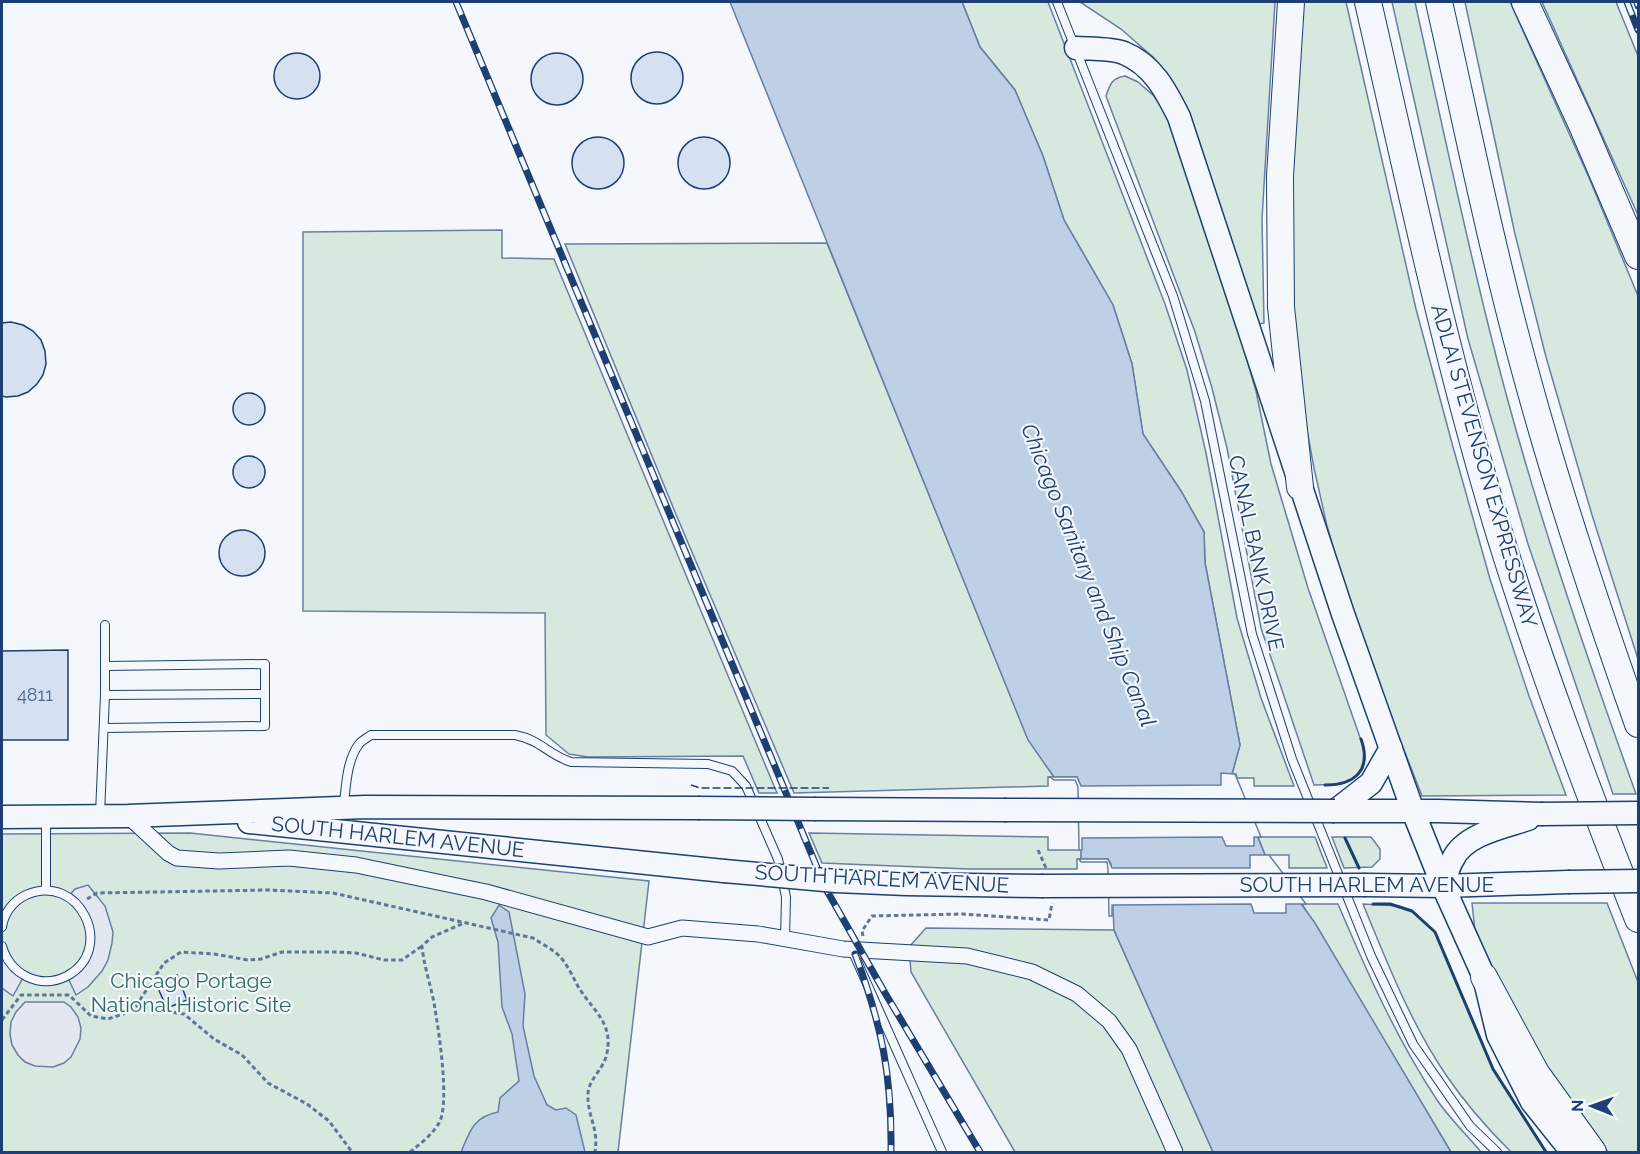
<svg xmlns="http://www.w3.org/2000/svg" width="1640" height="1154" viewBox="0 0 1640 1154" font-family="Raleway,sans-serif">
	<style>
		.green { fill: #d7e8df; stroke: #687fa3; stroke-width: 1.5 }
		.parking { fill: #e3e8f0; stroke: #687fa3; stroke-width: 1.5 }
		.water { fill: #bed0e5; stroke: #687fa3; stroke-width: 1.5 }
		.pier { fill: #f4f7fb; stroke: #687fa3; stroke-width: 1.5 }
		.building { fill: #d5e0f0; stroke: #1d3f73; stroke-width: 1.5 }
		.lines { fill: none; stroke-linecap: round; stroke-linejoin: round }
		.service-casing { stroke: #1d3f73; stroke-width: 10 }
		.minor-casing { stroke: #1d3f73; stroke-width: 17 }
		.primary-casing { stroke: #1d3f73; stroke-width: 25 }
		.motorway-casing { stroke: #1d3f73; stroke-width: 28 }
		.path { stroke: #5e769c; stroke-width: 3; stroke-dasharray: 4.5 3; stroke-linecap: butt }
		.service { stroke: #f4f7fb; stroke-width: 8 }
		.minor { stroke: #f4f7fb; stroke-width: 15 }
		.primary { stroke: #f4f7fb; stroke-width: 22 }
		.motorway { stroke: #f4f7fb; stroke-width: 26 }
		.rail-casing { stroke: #1d3f73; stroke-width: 7 }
		.rail { stroke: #f4f7fb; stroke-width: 4.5; stroke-dasharray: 14; stroke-linecap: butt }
		.primary-bridge-casing { stroke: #1d3f73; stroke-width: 25; stroke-linecap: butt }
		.primary-bridge { stroke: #f4f7fb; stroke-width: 22 }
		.fence { stroke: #1d3f73; stroke-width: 1.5; stroke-dasharray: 8 3; stroke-linecap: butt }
		.wall { stroke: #1d3f73; stroke-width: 3 }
		.labels { text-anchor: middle; stroke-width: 4.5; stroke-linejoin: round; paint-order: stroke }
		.number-label { font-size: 18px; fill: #4b6792 }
		.street-label { font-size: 21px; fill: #1d3f73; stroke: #f4f7fb }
		.park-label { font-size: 21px; fill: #2c6c60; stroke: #f4f7fb }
		.water-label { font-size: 22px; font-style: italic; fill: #1d3f73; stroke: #f4f7fb }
	</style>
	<rect width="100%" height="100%" fill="#f4f7fb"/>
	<path class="green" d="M962 2H1048L1165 304 1187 370 1206 453 1237 618 1261 698 1294 786H1254V778H1237L1236 774H1232L1240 745 1205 563 1204 532 1181 491 1143 434 1132 364 1113 305 1064 220 1043 156 1015 90 980 47Z
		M1080 2H1275L1262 219 1264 323 1255 325 1182 107 1154 58 1121 29Z
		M1301 2H1346L1416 309 1453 447 1490 579 1529 696 1566 795 1422 796 1373 671 1348 599 1327 526 1314 468 1299 387 1288 250Z
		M1392 2H1415C1439 111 1462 220 1489 328 1528 487 1581 641 1636 794H1613L1528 544 1468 339Z
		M1465 2H1510L1590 180 1638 296V659L1592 515 1546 357 1515 234Z
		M1542 2H1616L1638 56V215Z
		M1125 76 1138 82 1154 96 1172 122 1214 247 1256 391 1271 464 1308 588 1364 749 1363 768 1357 776 1342 784 1314 785 1261 628 1227 448 1212 388 1195 332 1106 96C1110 84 1112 78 1125 76Z
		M502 230V258L554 259 777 793H759L743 756 588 757 569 754 546 735 545 613 303 611V232Z
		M827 243 1028 739 1054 777H1048V786L794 793 675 512 565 244Z
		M190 833 649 881 618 1152H2V834Z
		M809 833 1048 837V850H1082L1081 859H1077V869H969L822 863Z
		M1258 837H1315L1327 868H1289V855H1265Z
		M1332 837H1371L1380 849V859L1372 867 1344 868Z
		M1472 903H1607L1638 982V1152H1608L1579 1117 1552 1077 1502 991 1475 931Z
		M1302 904H1338C1367 972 1396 1038 1437 1100 1450 1119 1467 1135 1481 1152H1451Z
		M1363 904 1399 906 1412 911 1435 932 1493 1069 1546 1152H1511C1487 1128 1465 1103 1446 1075 1410 1022 1387 962 1363 904Z
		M926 928 1114 930 1213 1152H1015L911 972 909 947Z"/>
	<path class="parking" d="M88 885 105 906 113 932 112 943 108 960 102 971 88 987 76 995 67 976 85 958 90 927 68 897 75 889Z
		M2 946 24 976 13 996 2 988Z
		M25 1002H64L71 1007 78 1017 81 1028 80 1039 71 1057 64 1063 53 1067 35 1066 25 1062 18 1055 12 1045 10 1034 11 1022 16 1012Z"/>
	<path class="water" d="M730 2H962L980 47 1015 90 1043 156 1064 220 1113 305 1132 364 1143 434 1181 491 1204 532 1205 563 1240 745 1232 774 1265 855 1315 923 1451 1152H1213L1114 930 1111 864 1108 859H1081V786L1077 777H1054L1028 740Z
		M499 905 509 912 525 994 523 1026 534 1076 547 1105 556 1110 566 1108 576 1115 585 1152H461C470 1131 473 1117 498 1112L500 1098 519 1081 512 1034 502 1007 498 942 491 918Z"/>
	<path class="pier" d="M1221 773 1235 774 1261 837H1254V846H1226L1222 837 1082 838V850H1079L1078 787 1075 780H1054L1050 777H1077L1081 786 1221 785Z
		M1250 855H1269L1306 904H1286V913H1254L1251 904 1112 905V916H1109L1108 869 1107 862H1081L1079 859H1108L1112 868H1250Z"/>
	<path class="building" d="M631 78a26 26 0 1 1 52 0a26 26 0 1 1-52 0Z
		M531 79a26 26 0 1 1 52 0a26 26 0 1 1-52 0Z
		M274 76a23 23 0 1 1 46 0a23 23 0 1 1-46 0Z
		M678 163a26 26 0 1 1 52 0a26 26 0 1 1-52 0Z
		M572 163a26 26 0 1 1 52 0a26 26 0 1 1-52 0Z
		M11 322 23 325 33 331 41 340 45 351 46 364 43 375 37 384 28 392 18 396 6 397 2 396V323Z
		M233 409a16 16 0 1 1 32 0a16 16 0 1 1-32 0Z
		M233 472a16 16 0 1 1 32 0a16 16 0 1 1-32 0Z
		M219 553a23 23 0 1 1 46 0a23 23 0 1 1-46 0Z
		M68 650V740H2V651Z
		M177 975 187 1000 167 1008 156 984Z"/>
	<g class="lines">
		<defs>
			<path id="service" d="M1057 2 1173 296 1205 401 1252 634 1292 759 1371 956 1413 1044 1470 1126 1497 1152
				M105 625V666
				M104 728 265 726V664L105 666V695
				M344 804C346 785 347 760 359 744 361 741 367 738 371 735H515C541 740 547 754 571 762L708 764 732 771 746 786 778 859 786 897 785 939
				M100 814 105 695 265 694
				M46 890V818
				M2 927C4 913 13 901 26 895 79 871 117 949 67 976 39 990 10 974 2 946
				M852 950 942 1152"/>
			<path id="minor" d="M128 816 168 853 177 858 219 861 289 858 356 865 486 892 648 937 682 928 758 934 843 949 967 956 1032 972 1077 994 1109 1021 1129 1049 1175 1152"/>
			<path id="primary" d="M1076 48C1091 49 1111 48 1124 53 1153 65 1166 91 1179 117L1343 614 1413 811 1443 886 1484 977 1498 1035 1532 1102 1572 1152
				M816 809 1004 810
				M1335 811H1438L1541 814
				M1335 811 1371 783 1391 748
				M2 817 128 816 365 807 698 808
				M249 822 724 871
				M836 881 906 884 1041 886
				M1366 885 1443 886 1568 882
				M1443 886C1446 877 1448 867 1453 859 1465 834 1504 827 1528 819"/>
			<path id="motorway" d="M1291 2 1280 176 1281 307 1300 487
				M1368 2C1409 181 1447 362 1501 539 1541 668 1589 794 1638 919
				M1439 2C1467 126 1492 251 1526 374 1558 492 1597 608 1638 724
				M1525 2 1581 123 1638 256
				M1484 977 1536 1073 1593 1152"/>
		</defs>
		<use href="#service" class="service-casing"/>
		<use href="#minor" class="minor-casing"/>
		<use href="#primary" class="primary-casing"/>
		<use href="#motorway" class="motorway-casing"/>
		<path class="path" d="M1038 850 1046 868
			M87 899 97 893 269 890 333 893 533 938C540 943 549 947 556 953 567 962 572 976 579 988 594 1012 615 1024 606 1057 602 1070 588 1081 588 1094 587 1116 599 1128 595 1152
			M863 936 862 931 872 916 963 914 1049 920 1052 903
			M136 1006 184 1014 214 1039 242 1055 268 1083 307 1104 329 1121 352 1152
			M2 1020 21 995H69L91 1016 108 1019 123 1014 136 1006 164 963 181 952 214 954 248 960 261 959 282 952H337L356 953 384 960H402L422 946
			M410 1152C420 1144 432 1135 439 1123 450 1104 439 1033 435 1009 432 988 424 968 422 946L432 937 464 923"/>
		<use href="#service" class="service"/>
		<use href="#minor" class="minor"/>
		<use href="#primary" class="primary"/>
		<use href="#motorway" class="motorway"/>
		<defs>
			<path id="rail" d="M456 2 826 889 885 993 980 1152
				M1627 2 1638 30
				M1637 2 1638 6
				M855 954C882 1025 892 1076 891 1152"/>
		</defs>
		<use href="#rail" class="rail-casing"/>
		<use href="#rail" class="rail"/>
		<defs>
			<path id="primary-bridge" d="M698 808 816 809
				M1004 810 1335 811
				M1541 814 1638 813
				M724 871 836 881
				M1568 882 1638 881
				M1041 886 1366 885"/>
		</defs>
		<use href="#primary-bridge" class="primary-bridge-casing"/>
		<use href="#primary-bridge" class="primary-bridge"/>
		<path class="fence" d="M691 785 700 788H829"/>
		<path class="wall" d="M1325 785C1355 785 1372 770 1361 739
			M1345 838 1359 868
			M1373 904H1390L1412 911 1435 932 1493 1069 1546 1152"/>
	</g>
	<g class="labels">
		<g class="number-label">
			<text x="35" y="701">4811</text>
		</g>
		<g class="street-label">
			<text transform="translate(1484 466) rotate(74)" y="7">ADLAI STEVENSON EXPRESSWAY</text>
			<text transform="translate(1256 553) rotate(78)" y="7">CANAL BANK DRIVE</text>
			<text transform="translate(398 837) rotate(6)" y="7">SOUTH HARLEM AVENUE</text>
			<text transform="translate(882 879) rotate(3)" y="7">SOUTH HARLEM AVENUE</text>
			<text x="1367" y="892">SOUTH HARLEM AVENUE</text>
		</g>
		<g class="park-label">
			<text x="191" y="988">Chicago Portage<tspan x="191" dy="24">National Historic Site</tspan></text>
		</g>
		<g class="water-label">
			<text transform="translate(1089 575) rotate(68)" y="8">Chicago Sanitary and Ship Canal</text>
		</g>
	</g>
	<rect width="1640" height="1154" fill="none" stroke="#1d3f73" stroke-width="6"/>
	<g transform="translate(1592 1106) rotate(271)" stroke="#f4f7fb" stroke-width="4.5" paint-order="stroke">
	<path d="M0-4.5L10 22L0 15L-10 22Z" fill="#1d3f73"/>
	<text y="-9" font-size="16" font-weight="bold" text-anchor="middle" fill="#1d3f73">N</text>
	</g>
</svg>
